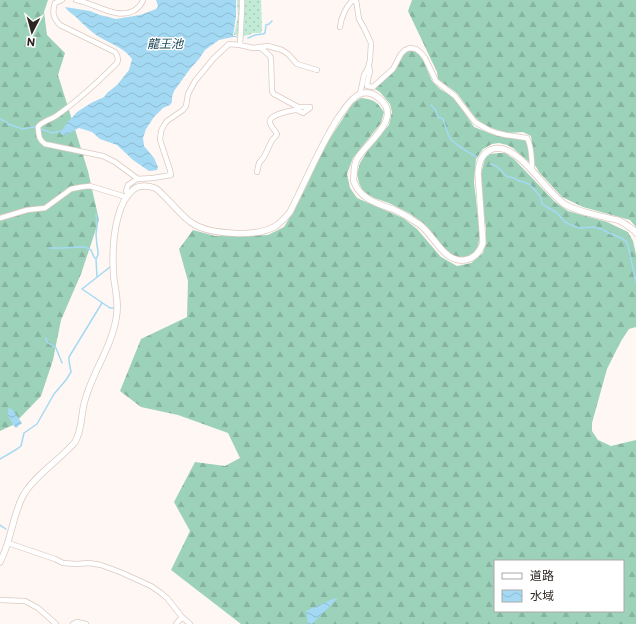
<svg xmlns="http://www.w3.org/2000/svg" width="636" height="624" viewBox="0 0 636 624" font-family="Commissioner,'Noto Sans JP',sans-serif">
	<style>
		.grass { fill: url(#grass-dots) }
		.forest { fill: url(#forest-firs); fill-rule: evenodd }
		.water { fill: url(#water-waves) }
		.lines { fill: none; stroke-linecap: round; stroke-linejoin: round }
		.stream { stroke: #a4d9f4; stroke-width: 1.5 }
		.minor-casing { stroke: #dcc9c0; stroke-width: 6 }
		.tertiary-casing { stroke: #dcc9c0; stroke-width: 7 }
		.minor { stroke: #fff; stroke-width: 4.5 }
		.tertiary { stroke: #fff; stroke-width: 5.5 }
		.labels { text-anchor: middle; stroke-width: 3; stroke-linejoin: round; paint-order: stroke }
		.water-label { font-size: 12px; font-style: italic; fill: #123f52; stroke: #fff }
	</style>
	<defs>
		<pattern id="grass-dots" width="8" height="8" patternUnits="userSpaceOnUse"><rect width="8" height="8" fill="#c1ebd7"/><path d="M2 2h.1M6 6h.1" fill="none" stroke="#a6c9b8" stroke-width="1.8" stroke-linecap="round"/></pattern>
		<pattern id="forest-firs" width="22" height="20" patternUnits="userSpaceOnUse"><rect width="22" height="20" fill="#9cd2b9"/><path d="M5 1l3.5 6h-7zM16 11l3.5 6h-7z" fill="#87b49f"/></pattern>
		<pattern id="water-waves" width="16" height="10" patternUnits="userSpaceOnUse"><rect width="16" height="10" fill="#a4d9f4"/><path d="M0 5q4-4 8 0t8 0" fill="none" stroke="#8ebad1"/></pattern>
	</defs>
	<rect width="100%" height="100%" fill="#fff7f4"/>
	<path class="grass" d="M237 0H261L262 30 261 33H253L249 35 244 36 234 35 238 16Z"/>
	<path class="forest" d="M0 0H48L44 12 47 35 65 53 58 75 88 171 99 220 81 274 61 320 53 360 41 396 13 425 0 431Z
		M412 0H636V227L630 220 583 207 562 197 539 172 535 165 531 136 523 132 506 133 489 127 481 123 474 116 457 93 443 83 438 79 437 72 408 11Z
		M410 50 416 51 421 55 432 81 440 89 453 97 459 104 474 127 492 134 504 137 517 138 526 140 528 144 530 161 529 162 513 148 507 145 499 143 492 144 483 149 476 159 474 182 480 235 478 246 473 254 464 258H456L446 251 425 225 411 214 389 203 374 198 363 191 359 183 357 174 360 163 367 151 389 125 392 112 390 104 380 92 375 89C377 86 379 83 382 81 385 78 389 76 392 73 399 65 400 53 410 50Z
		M361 98C375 100 376 101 384 112L381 123 353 158 347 174 350 188 357 198 403 218 417 229 441 257 457 266 471 263 483 253 486 241V229L483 209 481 174 485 158 490 154 499 153H505L514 159 555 202 568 211 607 222 628 232 633 241 636 254V327L629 329 621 341 607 369 592 423V431L598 440 611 446 636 440V624H241L171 570 190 531 174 502 195 462 225 466 240 458 228 433 178 415 141 407 120 391 141 339 187 317 188 281 179 249 193 230 215 236H244L268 235 284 227 293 212 308 183 323 149 353 103ZM495 561H623V611H495Z"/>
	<path class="water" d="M156 0H236V16L233 36 248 38 233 37 228 38 219 40 205 50 199 59 190 69 174 91 172 97V102L170 105 163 108 154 117 146 129 143 138 144 146 154 158 158 167 157 170 149 171 133 160 117 145 100 139 92 132 79 128 71 132 67 135 60 134 66 124 77 112 91 103 104 97 107 93 117 85 129 70 132 59C125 49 112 44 101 38 92 33 84 25 77 18 73 14 68 12 65 7L90 11 100 15 116 19 140 15 156 9 158 6Z
		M9 408 12 409 22 423 16 428C13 426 11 420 8 416V409Z
		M338 598 312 624H308L306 611 333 599Z"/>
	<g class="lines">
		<path class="stream" d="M248 38 255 35 263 34 265 33 266 25 269 24 272 21
			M431 105 435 109 438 117 443 119C445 125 447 132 450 138 456 146 468 152 477 157
			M0 119 6 122 8 124 23 129 33 127 41 129 52 133 62 131
			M490 164C498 165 501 171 506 176L514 178 517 180 529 184 541 197 542 204 557 213 565 222 569 224 579 228 595 227 601 229 609 233 621 238 626 241 628 246 636 282
			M96 214 97 227 96 234 97 246 98 251V255L96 259 97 277
			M50 248H61L80 247H85L91 250 94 257 96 259
			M110 267 82 289 110 308H113
			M46 338 47 342 56 348 62 363
			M0 459 17 449 21 446 24 433 37 424 54 394 66 380 71 372 69 361V357L102 303
			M0 525 6 529"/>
		<defs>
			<path id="minor" d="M62 0 55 3C52 12 53 18 60 25L115 52C118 56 119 59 117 63 97 83 79 100 56 116 50 120 42 121 38 127 39 135 38 139 45 144L103 156 115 162 138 179
				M76 0C95 3 117 21 135 10 139 7 142 4 143 0
				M356 0 359 19 364 28 371 43 370 60 368 68 364 75 360 94
				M340 27C341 18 346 6 353 0
				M240 45 242 7V0
				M369 67 370 71 367 84V86L373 87 393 69 401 54 405 50 410 48 416 49 421 53 425 58 436 81 455 96 475 122 489 130 497 133 506 135 527 138C532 146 532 162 532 171
				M257 172 259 163 264 157 272 140 276 136 277 134C275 130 271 127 270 123 267 115 289 111 295 110H297L303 113 310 108V107H298L274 94 272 91 271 59 270 56 260 47
				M128 195 126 191 128 185 137 179 153 178 171 175 170 170 160 140 161 131 164 125 167 121 183 110 186 106 188 94 195 81 214 58 229 44 240 45 253 48 268 46 282 50 288 54 297 64 317 70
				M0 218 27 210 45 208 71 189 81 187 90 186 126 197
				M8 543 55 559 63 563 77 564 89 563 101 565 120 572 151 586 161 593 167 598 182 617 190 624
				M0 600 25 601 38 608 56 624
				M73 624 77 622 86 624
				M176 624 182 617"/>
			<path id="tertiary" d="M0 562C12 540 12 515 24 494 33 479 48 468 60 457 65 452 71 447 75 442 82 430 81 416 84 404 91 374 111 349 116 319 119 306 116 292 114 280 112 258 112 239 118 217 121 205 125 196 134 189 140 185 149 186 155 188 160 191 164 196 168 200 176 208 183 217 192 223 210 235 256 237 274 227 281 223 285 218 290 212 306 181 319 148 338 118 343 112 347 104 353 99 357 95 363 92 369 93 375 94 378 97 382 101 401 120 366 143 357 159 355 163 354 169 354 174 354 177 353 180 354 182 361 200 379 204 395 210 404 214 411 219 419 224 431 232 441 255 455 259 463 262 474 259 479 251 481 249 482 245 483 243L478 173C479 163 481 155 490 150 517 138 545 193 566 205 579 212 594 214 608 218 611 219 616 219 620 221 625 223 630 228 635 231L636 233"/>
		</defs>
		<use href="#minor" class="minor-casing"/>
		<use href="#tertiary" class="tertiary-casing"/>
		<use href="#minor" class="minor"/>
		<use href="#tertiary" class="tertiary"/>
	</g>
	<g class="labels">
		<g class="water-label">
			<text x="165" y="48">龍王池</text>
		</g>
	</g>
	<rect x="494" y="560" width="130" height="52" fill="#ffffff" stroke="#aba8a7"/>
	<rect x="502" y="573" width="20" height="6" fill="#ffffff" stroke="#aba8a7"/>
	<text x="530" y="580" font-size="12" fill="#2d2623">道路</text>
	<rect x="502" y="590" width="20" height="12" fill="url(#water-waves)" stroke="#aba8a7"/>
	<text x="530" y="600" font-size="12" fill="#2d2623">水域</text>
	<g transform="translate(32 32) rotate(186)" stroke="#ffffff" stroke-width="3" paint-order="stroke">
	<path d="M0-3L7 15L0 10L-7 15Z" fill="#2d2623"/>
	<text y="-6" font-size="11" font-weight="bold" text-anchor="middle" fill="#2d2623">N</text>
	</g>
</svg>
